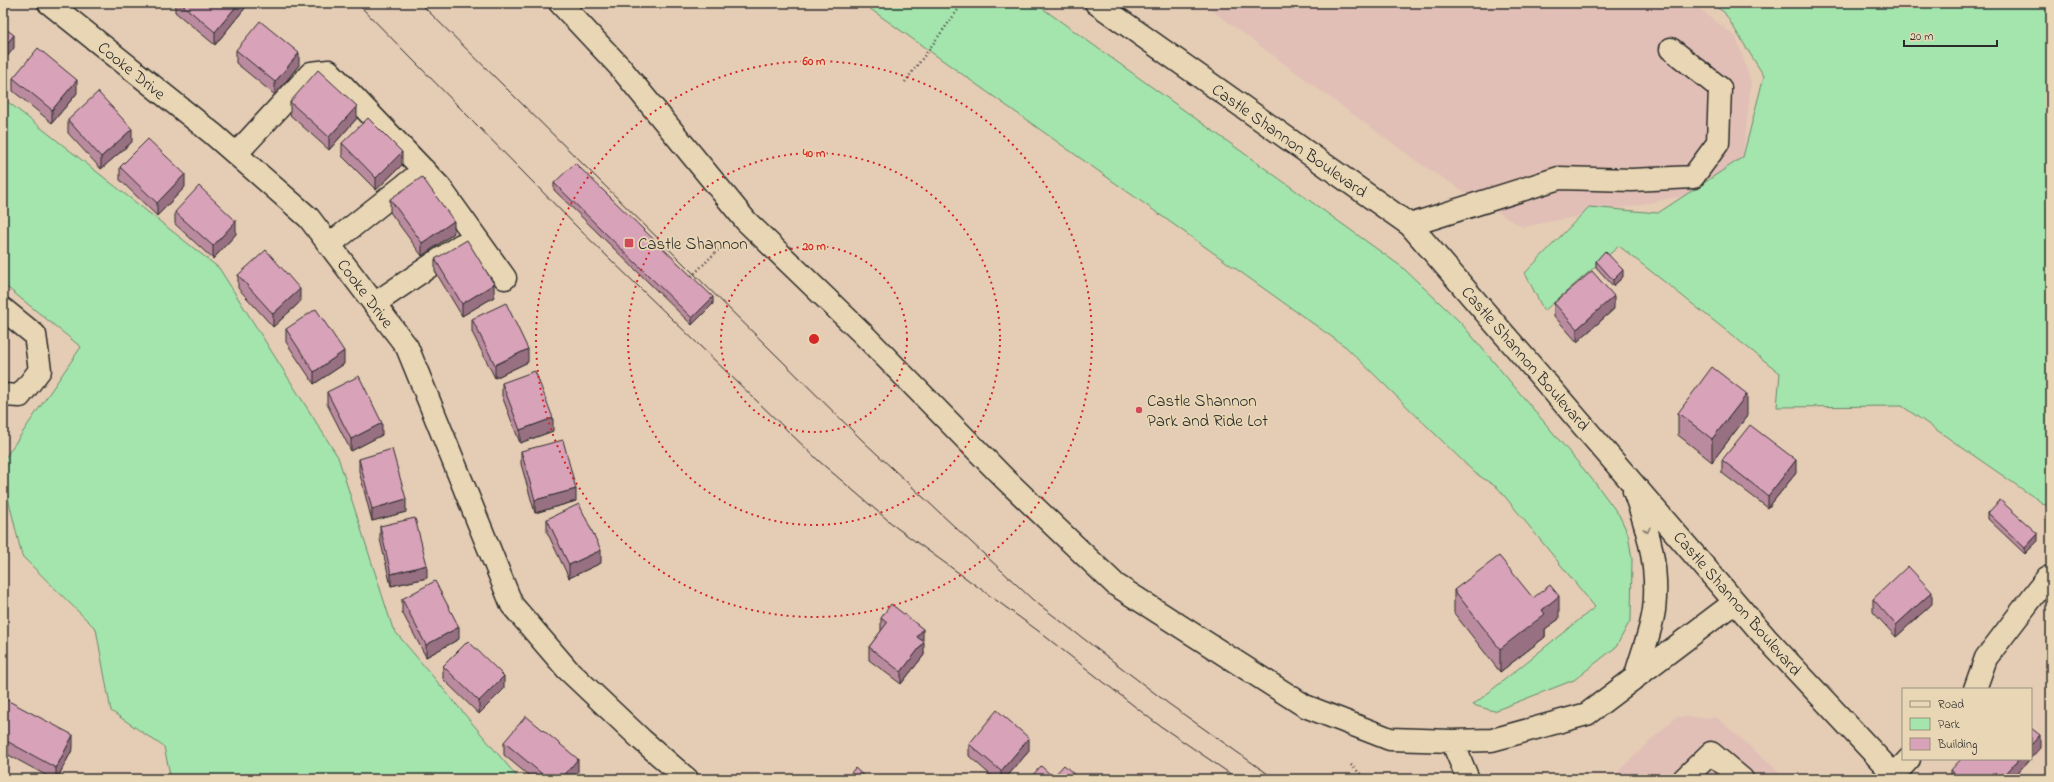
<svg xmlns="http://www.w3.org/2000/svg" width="2054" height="782" viewBox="0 0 2054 782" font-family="'Indie Flower',sans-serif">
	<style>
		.built { fill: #e1bfb6 }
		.green { fill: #a4e4ad; stroke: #68886c }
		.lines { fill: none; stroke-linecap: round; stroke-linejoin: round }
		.minor-casing { stroke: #2b2b2b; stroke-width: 25 }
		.path { stroke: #2b2b2b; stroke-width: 2.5; stroke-dasharray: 1 3; stroke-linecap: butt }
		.minor { stroke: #e8d6b4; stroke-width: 22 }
		.tram { stroke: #2b2b2b; stroke-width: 1 }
		.wall { fill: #ba8b9e; stroke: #2b2b2b }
		.shaded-wall { fill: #977181; stroke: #2b2b2b }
		.building { fill: #d8a2b8; stroke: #2b2b2b }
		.oneway { stroke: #8a8070 }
		.ring { fill: none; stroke: #d62828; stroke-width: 2; stroke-dasharray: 2 4 }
		.poi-dot { fill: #d1495b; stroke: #e8d6b4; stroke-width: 1.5 }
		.labels { text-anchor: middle; stroke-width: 3.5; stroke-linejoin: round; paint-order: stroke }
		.street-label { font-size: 17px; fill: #2b2b2b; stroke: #e8d6b4 }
		.poi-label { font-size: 17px; fill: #2b2b2b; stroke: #e8d6b4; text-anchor: start }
		.centre { fill: #d62828; stroke: #e8d6b4; stroke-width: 2 }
		.ring-label { font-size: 12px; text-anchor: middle; font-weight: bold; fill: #d62828; stroke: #e8d6b4; stroke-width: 3.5; stroke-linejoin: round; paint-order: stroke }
	</style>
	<rect width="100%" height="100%" fill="#e5ccb5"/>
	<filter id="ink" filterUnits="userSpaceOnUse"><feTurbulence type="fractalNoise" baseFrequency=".025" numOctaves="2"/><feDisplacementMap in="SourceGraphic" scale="8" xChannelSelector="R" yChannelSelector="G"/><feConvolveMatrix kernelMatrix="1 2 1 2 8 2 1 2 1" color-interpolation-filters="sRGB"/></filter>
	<g filter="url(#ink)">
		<path class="built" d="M1202 3H1692L1736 37 1751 82 1743 158 1699 193 1522 227 1422 165Z
			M1676 717 1717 718 1787 779H1610Z"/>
		<path class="green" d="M862 3H1035L1402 267 1461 323 1596 484 1619 515 1628 534 1632 559 1631 619 1616 647 1574 680 1494 711 1473 705 1595 607 1498 488 1475 473 1346 347Z
			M1710 3H2051V509L1902 406 1777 407 1780 373 1619 246 1544 311 1525 273 1589 207 1658 213 1743 157 1764 76 1724 12Z
			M3 98 219 268 338 457 393 629 519 779H171L164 747 111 711 96 629 22 556 3 477V461L81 347 3 284Z"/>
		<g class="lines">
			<defs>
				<path id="minor" d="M49 3 213 134 309 218 407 347 512 605 567 669 642 740 687 779
					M560 3 619 66 746 221 862 333 1004 478 1116 585 1305 706 1390 739 1452 741 1492 740 1587 714 1735 602
					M1096 3 1410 225 1766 638 1898 779
					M236 154 311 73 329 71 439 186 505 278
					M1410 225 1559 178 1632 180 1693 177 1718 143 1720 88 1671 49
					M329 245 424 170
					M374 304 461 245
					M3 309 35 335 40 370 20 396 3 395
					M1634 491C1648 529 1659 568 1654 610 1651 632 1641 656 1635 678
					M1975 689 1986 658 2047 578
					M1452 741 1468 779
					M1894 775 1909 759
					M1684 779 1711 753 1742 779"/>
			</defs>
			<use href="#minor" class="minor-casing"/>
			<path class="path" d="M905 82 963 3
				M689 279 728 240
				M1351 765 1366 779"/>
			<use href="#minor" class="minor"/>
			<path class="tram" d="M357 3 579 229 820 462 897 528 1037 630 1156 723 1238 779
				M420 3 862 440 1033 600 1169 704 1275 779"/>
		</g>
		<path class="wall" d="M175 3H245V8L215 45 175 12Z
			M236 50 299 65 275 95 236 63Z
			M13 78 77 93 52 123 13 91Z
			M290 102 357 118 329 150 290 115Z
			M68 120 132 142 101 169 68 133Z
			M342 143 402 165 376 190 342 156Z
			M120 167 185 187 157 216 120 180Z
			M554 183 713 304 692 325 554 190Z
			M390 199 454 233 422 256 390 212Z
			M175 212 236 234 213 259 175 224Z
			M435 259 494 297 462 316 435 271Z
			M1596 261 1623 277 1613 286 1596 267Z
			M238 275 300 302 273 327 238 288Z
			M1554 303 1614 309 1577 342 1554 316Z
			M472 319 528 362 495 378 472 332Z
			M286 329 344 364 314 384 286 342Z
			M502 383 553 431 520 443 502 396Z
			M327 392 382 435 351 451 327 404Z
			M1678 413 1747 416 1712 462 1678 435Z
			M521 451 576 501 535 513 521 464Z
			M359 459 406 512 372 521 359 471Z
			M1722 460 1796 473 1768 508 1722 473Z
			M1988 513 2038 541 2025 554 1988 519Z
			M547 519 601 563 569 578 547 532Z
			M380 526 427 578 391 586 380 539Z
			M1454 590 1533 598 1559 619 1545 629V637L1500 672 1454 613Z
			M402 599 459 639 426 657 402 612Z
			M1873 599 1932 604 1896 637 1873 612Z
			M881 618 923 642 924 655 901 684 869 660V647L881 631Z
			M443 666 504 689 479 714 443 679Z
			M3 698 73 748 57 779H53L3 752Z
			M504 742 578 772 572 779H533L504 755Z
			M969 744 1029 751 1005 779H995L969 756Z
			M2030 759 2012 779H1951V770Z"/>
		<path class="shaded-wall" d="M239 3H245V8L215 45V32Z
			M14 35V48L3 62V49Z
			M299 53V65L275 95V82Z
			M77 80V93L52 123V110Z
			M357 106V118L329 150V137Z
			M132 129V142L101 169V157Z
			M402 152V165L376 190V178Z
			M185 174V187L157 216V203Z
			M236 221V234L213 259V246Z
			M454 221V233L422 256V243Z
			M1623 270V277L1613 286V280Z
			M494 284V297L462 316V304Z
			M300 289V302L273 327V314Z
			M1614 296V309L1577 342V329Z
			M713 297V304L692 325V318Z
			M528 349V362L495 378V365Z
			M344 351V364L314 384V372Z
			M1747 394V416L1712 462V439Z
			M553 418V431L520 443V430Z
			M382 423V435L351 451V439Z
			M1796 460V473L1768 508V496Z
			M576 489V501L535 513V500Z
			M406 499V512L372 521V509Z
			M2038 534V541L2025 554V548Z
			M601 550V563L569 578V565Z
			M427 565V578L391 586V574Z
			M1932 592V604L1896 637V625Z
			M1559 596V619L1545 629V637L1500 672V649L1542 610Z
			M459 627V639L426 657V645Z
			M923 629V641L917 650V637Z
			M924 642V655L901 684V672Z
			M504 676V689L479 714V701Z
			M73 735V748L57 779H56V768Z
			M2040 735V748L2031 758V745Z
			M1029 738V751L1005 779H1001V771Z
			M578 759V772L572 779H561Z
			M2019 759H2030L2012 779H2001Z"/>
		<path class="building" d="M180 3H239L215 32Z
			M260 21 299 53 275 82 236 50Z
			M3 27 14 35 3 49Z
			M38 48 77 80 52 110 13 78Z
			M318 70 357 106 329 137 290 102Z
			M98 92 132 129 101 157 68 120Z
			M368 118 402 152 376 178 342 143Z
			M148 139 185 174 157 203 120 167Z
			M575 163 713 297 692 318 554 183Z
			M422 177 454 221 422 243 390 199Z
			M199 186 236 221 213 246 175 212Z
			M467 240 494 284 462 304 435 259Z
			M266 250 300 289 273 314 238 275Z
			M1605 251 1623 270 1613 280 1596 261Z
			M1592 271 1614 296 1577 329 1554 303Z
			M506 303 528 349 495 365 472 319Z
			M316 309 344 351 314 372 286 329Z
			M1712 367 1747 394 1712 439 1678 413Z
			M535 371 553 418 520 430 502 383Z
			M359 376 382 423 351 439 327 392Z
			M1750 425 1796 460 1768 496 1722 460Z
			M563 440 576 489 535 500 521 451Z
			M392 449 406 499 372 509 359 459Z
			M2000 500 2038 534 2025 548 1988 513Z
			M579 504 601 550 569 565 547 519Z
			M415 518 427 565 391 574 380 526Z
			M1499 556 1533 598 1550 585 1559 596 1542 610 1545 614 1500 649 1454 590Z
			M1908 566 1932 592 1896 625 1873 599Z
			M435 581 459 627 426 645 402 599Z
			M891 604 923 629 917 637 924 642 901 672 869 647 887 623 881 618Z
			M468 641 504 676 479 701 443 666Z
			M3 698 73 735 56 768 3 739Z
			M997 710 1029 738 1001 771 969 744Z
			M526 716 578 759 561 779H548L504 742Z
			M2031 728 2040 735 2031 745Z
			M1961 759H2019L2001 779H1961L1951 770Z
			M1064 765 1079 779H1029L1041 766 1053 777Z
			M855 768 867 779H846Z"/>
		<defs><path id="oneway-chevron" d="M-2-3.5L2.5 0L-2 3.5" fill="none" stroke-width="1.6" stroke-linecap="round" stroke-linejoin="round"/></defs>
		<use class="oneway" href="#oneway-chevron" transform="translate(1647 530) rotate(76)"/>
	</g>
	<g class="ring">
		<circle cx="814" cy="339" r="93"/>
		<circle cx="814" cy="339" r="186"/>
		<circle cx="814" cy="339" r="278"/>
	</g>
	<g class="poi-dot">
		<rect x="624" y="238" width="10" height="10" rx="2"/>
		<circle cx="1139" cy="410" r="4"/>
	</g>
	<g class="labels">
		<g class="street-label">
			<text transform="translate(132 70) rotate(39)" y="6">Cooke Drive</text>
			<text transform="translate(1290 140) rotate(35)" y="6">Castle Shannon Boulevard</text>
			<text transform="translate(366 293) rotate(53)" y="6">Cooke Drive</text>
			<text transform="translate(1526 358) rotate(49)" y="6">Castle Shannon Boulevard</text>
			<text transform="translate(1738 603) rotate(49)" y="6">Castle Shannon Boulevard</text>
		</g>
		<g class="poi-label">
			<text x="638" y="249">Castle Shannon</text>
			<text x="1147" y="406">Castle Shannon<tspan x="1147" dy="20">Park and Ride Lot</tspan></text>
		</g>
	</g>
	<circle cx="814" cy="339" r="6" class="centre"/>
	<g class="ring-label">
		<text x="814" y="65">60 m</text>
		<text x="814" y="157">40 m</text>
		<text x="814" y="250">20 m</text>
	</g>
	<rect width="2054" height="782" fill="none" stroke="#e8d6b4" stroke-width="16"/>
	<rect x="8" y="8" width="2038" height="766" fill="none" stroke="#2b2b2b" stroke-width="1.5" filter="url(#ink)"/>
	<rect x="1902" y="688" width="130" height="72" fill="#e8d6b4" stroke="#9c927d"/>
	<rect x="1910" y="701" width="20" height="6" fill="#e8d6b4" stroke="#9c927d"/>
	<text x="1938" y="708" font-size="12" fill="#2b2b2b">Road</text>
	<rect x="1910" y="718" width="20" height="12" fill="#a4e4ad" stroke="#9c927d"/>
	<text x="1938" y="728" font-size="12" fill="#2b2b2b">Park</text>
	<rect x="1910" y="738" width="20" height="12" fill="#d8a2b8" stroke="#9c927d"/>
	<text x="1938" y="748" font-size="12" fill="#2b2b2b">Building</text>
	<path d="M1904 40v6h93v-6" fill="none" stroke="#2b2b2b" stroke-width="2"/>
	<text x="1910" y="40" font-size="12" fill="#2b2b2b" stroke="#e8d6b4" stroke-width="3" paint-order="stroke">20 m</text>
</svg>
